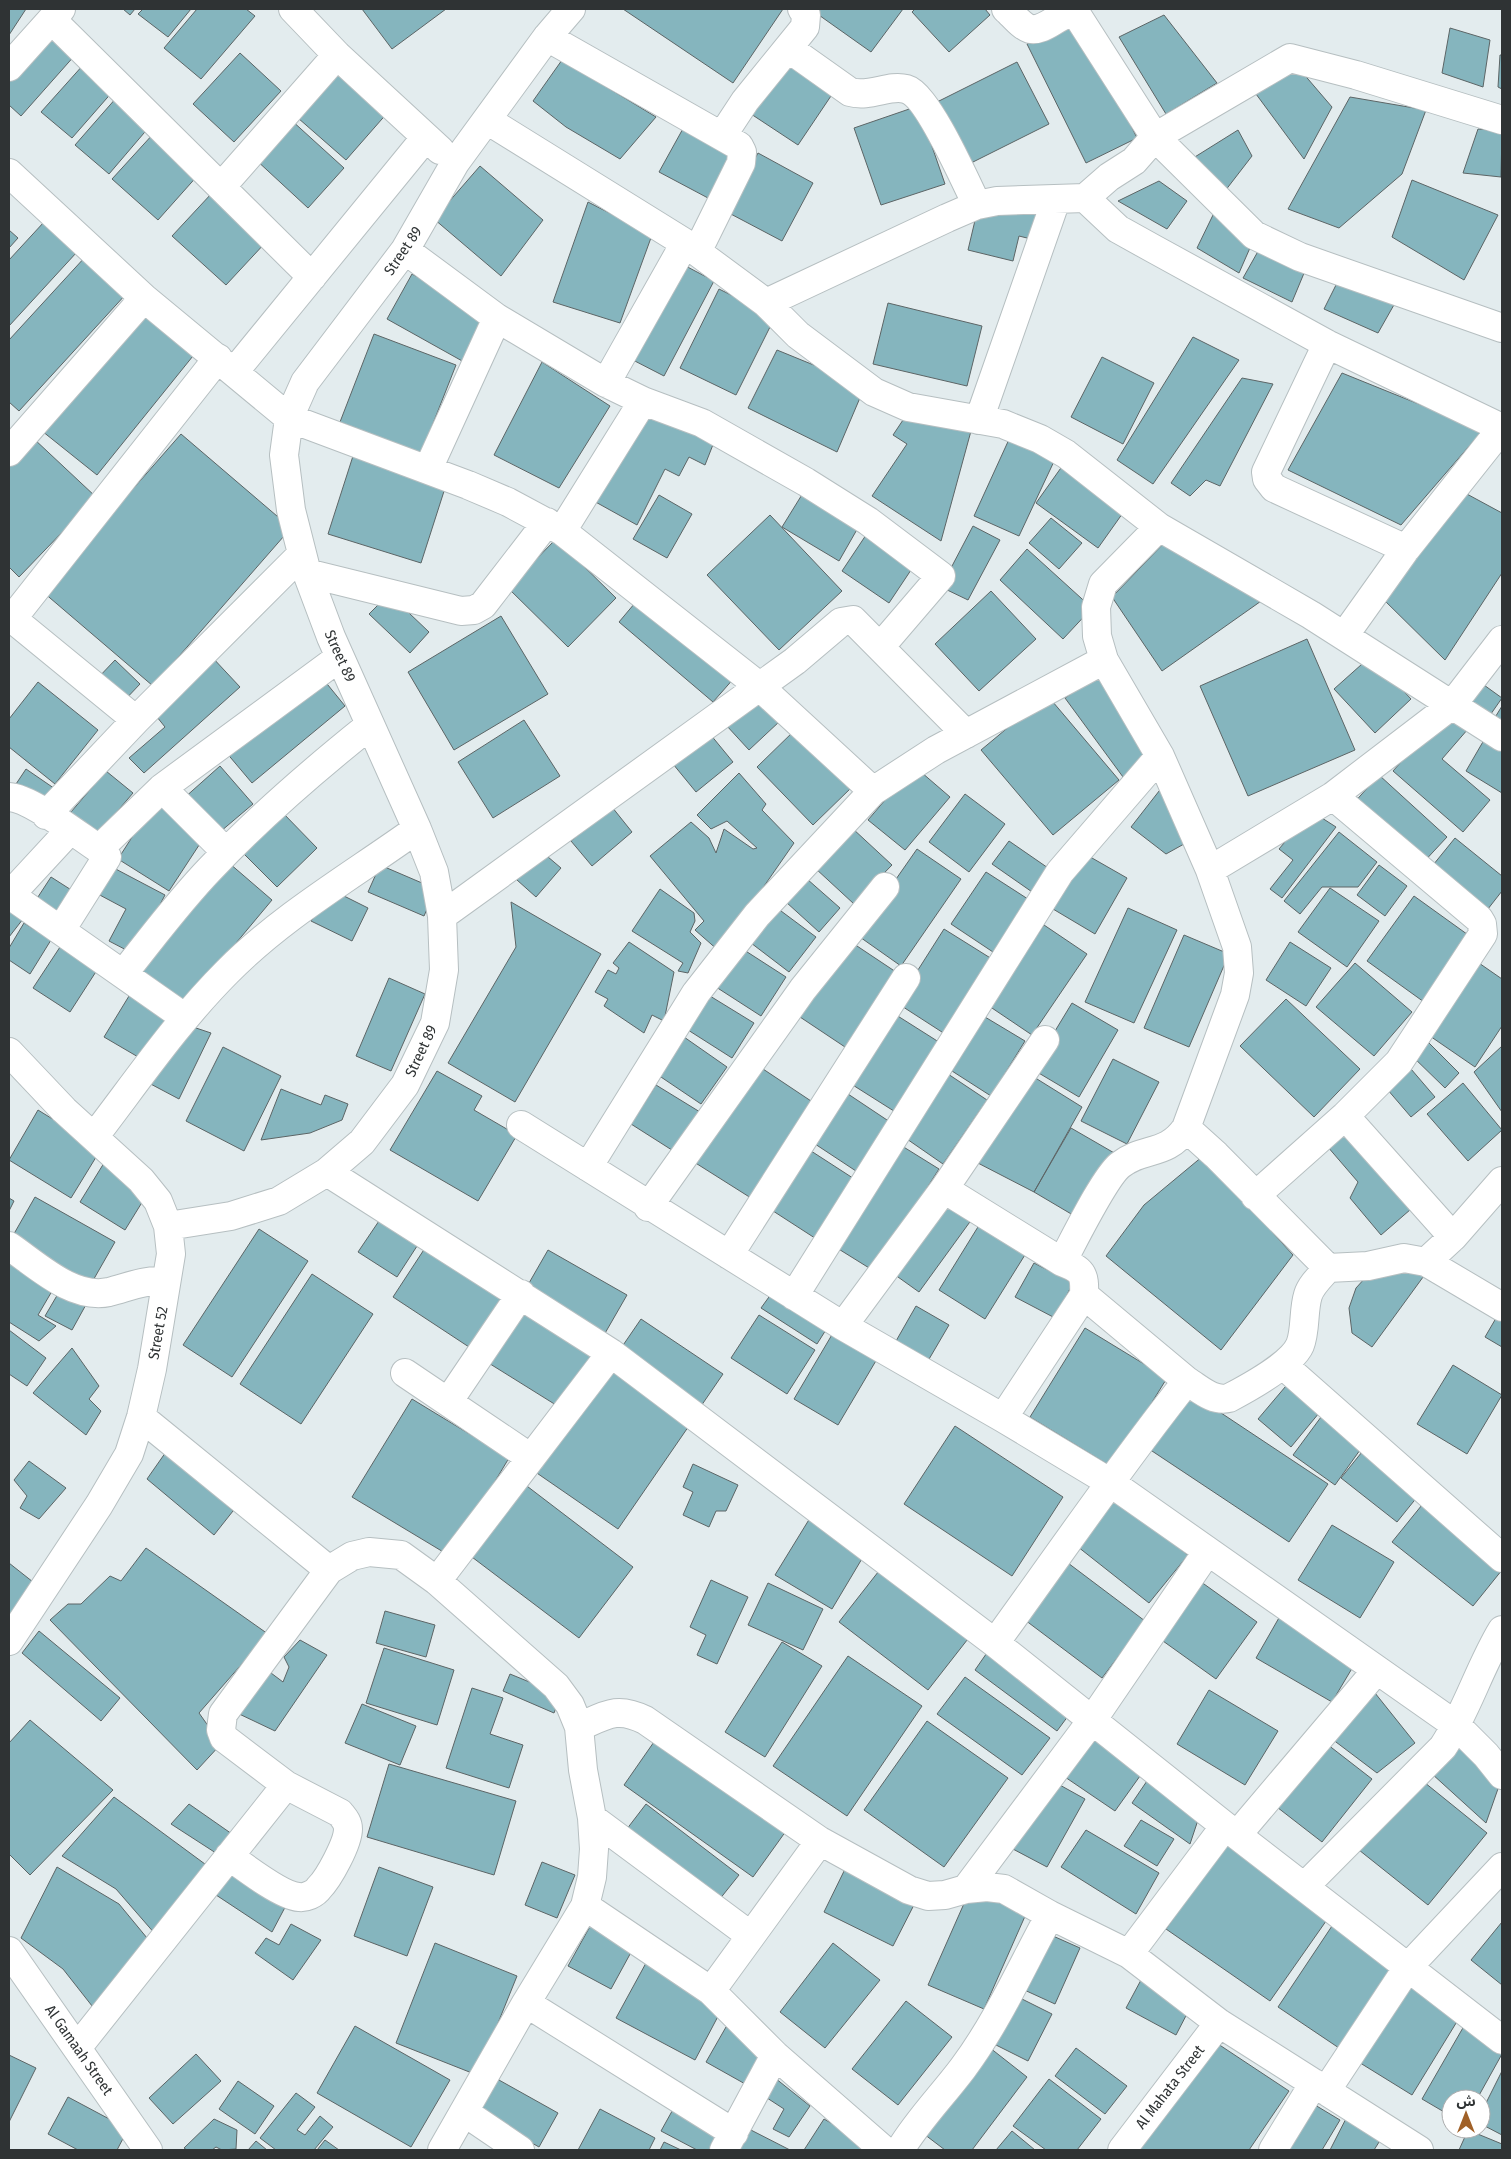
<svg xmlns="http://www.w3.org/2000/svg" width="1511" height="2159" viewBox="0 0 1511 2159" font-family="'Fira Sans Condensed','Noto Sans Arabic',sans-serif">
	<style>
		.building { fill: #85b5be; stroke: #5c6566 }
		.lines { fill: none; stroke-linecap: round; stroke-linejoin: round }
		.minor-casing { stroke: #b6bfc1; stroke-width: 30 }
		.minor { stroke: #fff; stroke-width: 28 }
		.labels { text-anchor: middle; stroke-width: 4; stroke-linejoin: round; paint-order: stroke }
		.street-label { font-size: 15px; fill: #2f3334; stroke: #fff }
	</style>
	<rect width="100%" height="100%" fill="#e3ecee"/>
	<path class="building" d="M9 9H26L9 35Z
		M123 9H135L130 15Z
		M143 9H191L168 37 138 14Z
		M197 9H246L255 16 201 79 164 48Z
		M362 9H446L392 49Z
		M623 9H783L733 83Z
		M819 9H903L871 52 816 13Z
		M915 9H985L990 15 949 52 912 12Z
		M1164 15 1217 83 1166 114 1119 37Z
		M1079 19 1137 138 1086 163 1027 44Z
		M1450 28 1490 40 1483 87 1442 73Z
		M51 33 76 54 21 116 9 105V81Z
		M240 53 281 91 234 142 193 104Z
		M1500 55H1502V89L1498 87Z
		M1290 58 1332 107 1304 159 1256 94Z
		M788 59 835 90 798 145 751 114Z
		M562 60 656 117 620 159 566 127 533 101Z
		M1017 62 1049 124 965 166 933 104Z
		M84 64 114 90 72 138 41 112Z
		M342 69 389 111 346 160 298 118Z
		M117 97 150 126 109 174 75 145Z
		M1350 97 1426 110 1402 174 1339 228 1288 209Z
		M918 106 945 184 881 205 854 128Z
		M290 119 344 168 308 208 254 158Z
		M685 125 733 151 708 198 659 172Z
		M1478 129 1502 131 1501 177 1463 173Z
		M1238 130 1252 156 1225 191 1190 160Z
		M154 133 199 174 158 220 112 179Z
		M758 153 813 183 782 241 727 212Z
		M480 166 543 220 501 276 434 219Z
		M1412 180 1498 215 1464 280 1392 237Z
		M1159 181 1187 201 1167 229 1118 201Z
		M212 193 266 242 226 285 172 236Z
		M588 202 652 235 620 323 553 302Z
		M1047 208 1039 241 1019 236 1013 261 968 250 977 212Z
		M1213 215 1253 241 1239 273 1197 248Z
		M44 222 77 252 9 326V260Z
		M9 230 18 238 9 248Z
		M1261 246 1307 266 1292 302 1243 278Z
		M86 256 127 293 19 411 9 402V340Z
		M680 263 714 281 664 376 629 358Z
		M412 274 489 316 464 362 387 319Z
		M1338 281 1395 303 1378 333 1324 309Z
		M719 289 775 317 736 395 680 368Z
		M888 303 982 326 967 386 873 364Z
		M142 307 197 351 97 475 42 431Z
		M374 334 456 365 421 454 340 422Z
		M1193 337 1239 360 1153 484 1117 460Z
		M777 350 865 386 837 452 748 408Z
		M1102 357 1154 383 1123 444 1071 417Z
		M542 362 610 406 559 488 494 455Z
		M1342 373 1483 430 1401 525 1288 470Z
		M1242 378 1273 384 1220 486 1206 480 1190 496 1171 483Z
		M645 411 716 437 705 465 689 457 679 476 665 469 637 525 592 500Z
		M907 414 971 431 941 541 872 496 907 444 893 435Z
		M181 434 291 528 153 686 43 592Z
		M1011 435 1057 455 1019 536 974 516Z
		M33 438 96 497 19 577 9 567V464Z
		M353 456 446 485 421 563 328 534Z
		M1063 465 1125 510 1098 548 1036 503Z
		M803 493 859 526 839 561 782 527Z
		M1465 493 1502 513V573L1445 660 1381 597Z
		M659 495 692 514 667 558 633 539Z
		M770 515 842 591 779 650 707 575Z
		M1051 518 1082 543 1059 569 1029 543Z
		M973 526 1000 540 968 600 941 587Z
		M868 532 915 564 889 603 842 571Z
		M556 539 616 598 568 647 508 588Z
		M1163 544 1264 599 1162 671 1112 597Z
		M1027 549 1092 608 1063 639 1000 580Z
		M991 591 1036 639 979 691 935 644Z
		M389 594 429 632 410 653 369 614Z
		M640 597 735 677 713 702 619 622Z
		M501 616 548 694 454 750 408 672Z
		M1307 639 1355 750 1248 796 1200 686Z
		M211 656 240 687 144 773 129 758 165 727 157 717 168 708 161 700Z
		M1371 656 1411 699 1375 733 1334 689Z
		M115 660 140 684 122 703 96 680Z
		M319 674 345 706 252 783 225 751Z
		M1099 674 1156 753 1123 777 1065 698Z
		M1477 680 1502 698 1486 721 1460 703Z
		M38 682 98 730 55 784 9 747V719Z
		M1047 695 1119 780 1053 835 981 750Z
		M757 698 780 721 749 750 726 725Z
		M1502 706V731L1491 724Z
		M1447 710 1468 729 1442 759 1490 800 1463 832 1393 771Z
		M524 720 560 776 493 818 458 762Z
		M796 729 852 787 813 825 757 767Z
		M710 734 733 762 696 792 673 764Z
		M1484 740 1502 751V793L1466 771Z
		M220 766 253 804 214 837 183 799Z
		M914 766 950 797 905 850 868 820Z
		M26 769 61 793 43 808 14 787Z
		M106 771 133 793 91 842 65 819Z
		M739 773 766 804 762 810 794 843 719 951 695 930 704 921 650 856 691 822 709 838 716 853 724 829 753 849 757 848 727 821 711 829 697 815Z
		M1379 775 1447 837 1420 866 1352 805Z
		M1163 786 1193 839 1166 854 1131 827Z
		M965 794 1005 824 969 872 929 842Z
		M154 803 205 836 169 891 118 859Z
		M612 807 632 832 592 866 571 841Z
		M281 811 317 848 277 887 241 851Z
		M1311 811 1336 827 1282 898 1270 889 1293 860 1279 849Z
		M852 828 892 865 854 904 815 868Z
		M1339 832 1377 862 1358 887H1322L1300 914 1284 901Z
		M1455 838 1502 876V891L1484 914 1429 870Z
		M1009 841 1051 870 1035 894 992 864Z
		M917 849 961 879 901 966 857 935Z
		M541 851 561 868 536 897 517 880Z
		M1085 854 1127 878 1095 934 1053 909Z
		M229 863 272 900 181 1009 137 973Z
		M380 865 436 889 424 916 368 892Z
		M1379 865 1407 886 1385 916 1357 895Z
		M110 866 165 895 134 954 109 941 126 909 96 893Z
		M986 872 1031 901 996 954 951 924Z
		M51 877 76 893 60 919 34 903Z
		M807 879 840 908 819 932 786 902Z
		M1330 888 1379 921 1347 967 1298 932Z
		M660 889 694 913 695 921 690 932 701 943 688 973 678 971 683 963 632 931Z
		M336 892 368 908 352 941 311 921Z
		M1414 896 1471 937 1424 1002 1367 961Z
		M511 902 601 954 515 1102 448 1063 516 947Z
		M9 908 23 919 9 937Z
		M777 908 816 937 789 972 751 943Z
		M1128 908 1177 930 1134 1023 1085 1002Z
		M24 923 51 940 30 974 9 960V948Z
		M1044 925 1087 954 1032 1035 989 1006Z
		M944 929 992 959 945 1034 897 1003Z
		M1184 935 1229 954 1189 1047 1144 1028Z
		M848 940 899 974 848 1049 797 1015Z
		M629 942 674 972 664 1021 652 1015 644 1033 604 1006 608 999 595 992 608 970 616 974 619 968 613 963Z
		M1290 942 1331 968 1306 1006 1266 980Z
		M62 944 99 967 70 1012 33 988Z
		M741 948 786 977 761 1016 716 987Z
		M1476 961 1502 979V1026L1475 1067 1427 1034Z
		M1355 963 1412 1012 1374 1056 1316 1007Z
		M389 978 425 994 391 1071 356 1056Z
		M129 996 170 1020 145 1061 104 1037Z
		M710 996 754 1023 732 1058 688 1030Z
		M1286 999 1360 1069 1314 1117 1240 1046Z
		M1072 1003 1118 1030 1079 1097 1032 1069Z
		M893 1013 942 1044 897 1113 848 1082Z
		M985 1017 1025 1041 991 1096 952 1071Z
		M184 1024 211 1033 179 1099 145 1081Z
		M684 1037 727 1067 701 1104 658 1075Z
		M1423 1037 1459 1073 1445 1088 1408 1052Z
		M1502 1046V1112L1474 1072Z
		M223 1047 281 1076 244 1151 186 1121Z
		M1113 1059 1159 1082 1127 1144 1081 1121Z
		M1405 1062 1435 1097 1411 1117 1381 1082Z
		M757 1065 814 1103 751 1198 694 1162Z
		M437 1071 482 1096 474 1110 517 1135 478 1201 390 1150Z
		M948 1074 987 1100 943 1164 904 1137Z
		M1029 1074 1082 1107 1034 1192 974 1161Z
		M1463 1083 1502 1130 1468 1161 1427 1114Z
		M656 1085 700 1112 675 1152 631 1124Z
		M281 1089 321 1105 325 1095 348 1104 342 1120 310 1133 261 1140Z
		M845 1092 893 1124 859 1173 812 1142Z
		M38 1110 101 1149 71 1198 9 1160Z
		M1346 1118 1418 1203 1381 1235 1350 1198 1358 1182 1321 1139Z
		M1071 1128 1116 1154 1078 1218 1034 1192Z
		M902 1146 939 1169 874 1271 837 1248Z
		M808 1149 859 1182 821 1242 770 1209Z
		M1203 1156 1293 1255 1221 1350 1106 1256 1144 1205Z
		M104 1163 149 1191 125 1230 80 1202Z
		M35 1197 115 1242 91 1284 11 1239Z
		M9 1198 14 1201 9 1211Z
		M944 1198 972 1219 919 1292 891 1272Z
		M381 1218 419 1243 397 1277 358 1252Z
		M981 1222 1028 1250 985 1319 939 1290Z
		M259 1229 308 1261 232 1377 183 1345Z
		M427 1245 503 1295 469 1347 393 1297Z
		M548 1250 627 1295 604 1335 525 1290Z
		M9 1257 55 1286 38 1315 56 1326 39 1341 9 1322Z
		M1034 1263 1073 1283 1055 1318 1015 1297Z
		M1404 1268 1426 1273 1372 1347 1352 1333 1349 1308 1356 1288 1366 1277Z
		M312 1274 373 1314 301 1424 240 1384Z
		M62 1287 88 1301 72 1330 45 1316Z
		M774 1290 829 1325 817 1344 761 1308Z
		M523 1305 599 1353 564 1410 487 1362Z
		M916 1306 949 1325 925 1366 892 1348Z
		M1499 1313 1502 1315V1347L1485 1337Z
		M759 1315 815 1350 787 1394 731 1358Z
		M641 1319 723 1374 699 1409 617 1354Z
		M1085 1328 1167 1378 1112 1467 1030 1417Z
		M9 1330 46 1358 27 1386 9 1374Z
		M833 1333 877 1359 838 1425 794 1399Z
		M72 1348 99 1386 89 1399 101 1411 86 1435 33 1393Z
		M606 1361 693 1420 618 1529 531 1469Z
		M1453 1365 1502 1395 1467 1454 1417 1424Z
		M1291 1380 1324 1407 1291 1447 1258 1419Z
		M1185 1389 1328 1484 1289 1542 1146 1447Z
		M412 1399 509 1458 450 1556 352 1497Z
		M1324 1413 1365 1443 1335 1485 1293 1455Z
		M955 1426 1063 1497 1012 1576 904 1504Z
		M1366 1447 1422 1491 1397 1522 1341 1478Z
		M168 1449 233 1511 214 1535 147 1479Z
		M29 1461 66 1488 39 1519 20 1508 27 1496 14 1480Z
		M693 1464 738 1485 726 1511H716L709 1527 683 1515 693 1492 683 1487Z
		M519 1480 633 1567 579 1638 464 1551Z
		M1110 1495 1188 1555 1149 1603 1073 1543Z
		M1426 1500 1502 1570 1473 1606 1392 1542Z
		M810 1518 866 1552 832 1609 775 1575Z
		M1332 1525 1394 1562 1360 1618 1298 1580Z
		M146 1548 268 1634 199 1713 221 1744 197 1770 50 1620 68 1604H81L110 1576 121 1581Z
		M1064 1560 1145 1621 1102 1678 1021 1617Z
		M9 1563 33 1582 9 1621Z
		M882 1567 971 1635 928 1690 839 1622Z
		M1197 1579 1257 1622 1216 1679 1156 1636Z
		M711 1580 748 1597 717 1664 697 1655 706 1635 690 1627Z
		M768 1583 823 1609 803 1650 748 1625Z
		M385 1611 435 1625 426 1657 376 1643Z
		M1280 1616 1357 1660 1332 1702 1256 1658Z
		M39 1631 120 1698 101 1721 22 1653Z
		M300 1640 327 1655 275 1731 235 1712 267 1670 283 1682 289 1667 284 1657Z
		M782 1642 822 1666 765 1757 725 1732Z
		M991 1647 1074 1708 1057 1731 975 1670Z
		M384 1648 454 1670 437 1725 366 1703Z
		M848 1656 922 1706 847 1816 773 1766Z
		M510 1674 561 1695 554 1713 503 1691Z
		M965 1677 1050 1738 1022 1775 937 1714Z
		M472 1688 503 1698 490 1734 523 1745 509 1788 446 1768Z
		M1371 1688 1415 1743 1377 1773 1332 1739Z
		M1209 1690 1278 1731 1245 1785 1177 1744Z
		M362 1704 416 1726 400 1765 345 1743Z
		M30 1720 113 1790 30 1875 9 1854V1743Z
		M927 1721 1008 1778 944 1867 864 1810Z
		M1093 1733 1145 1769 1115 1811 1062 1775Z
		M656 1739 786 1831 753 1877 624 1785Z
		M1323 1741 1372 1779 1322 1842 1273 1804Z
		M1457 1744 1500 1783 1486 1823 1431 1773Z
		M389 1764 516 1801 494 1875 367 1837Z
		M1149 1778 1200 1814 1190 1844 1132 1803Z
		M1419 1778 1487 1833 1428 1905 1359 1850Z
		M1049 1779 1085 1799 1047 1867 1011 1848Z
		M114 1797 209 1867 156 1935 116 1889 62 1856Z
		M189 1804 232 1834 219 1855 171 1824Z
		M646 1804 739 1875 715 1905 623 1834Z
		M1141 1820 1174 1839 1157 1866 1124 1846Z
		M1086 1830 1159 1873 1136 1914 1061 1867Z
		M1227 1842 1331 1914 1270 2001 1166 1929Z
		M228 1858 291 1896 272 1932 207 1889Z
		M542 1862 575 1875 557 1918 525 1905Z
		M848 1863 918 1897 893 1946 824 1912Z
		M57 1867 119 1904 152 1944 96 2011 63 1969 21 1938Z
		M379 1867 433 1887 407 1956 354 1936Z
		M970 1890 1026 1914 984 2009 928 1985Z
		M593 1921 635 1945 611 1989 568 1966Z
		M1502 1922V1985L1471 1960Z
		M1334 1923 1396 1964 1339 2048 1278 2007Z
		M291 1924 321 1940 293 1980 255 1953 266 1938 279 1945Z
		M1044 1932 1080 1948 1055 2004 1020 1988Z
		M435 1943 517 1976 477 2075 396 2043Z
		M833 1943 880 1980 825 2048 780 2012Z
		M646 1963 724 2005 695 2060 616 2018Z
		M1141 1980 1191 2006 1176 2035 1126 2008Z
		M1406 1981 1461 2015 1412 2095 1357 2061Z
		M1014 1995 1052 2014 1028 2061 990 2042Z
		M906 2001 952 2037 898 2105 852 2069Z
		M355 2026 450 2080 411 2147 317 2093Z
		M1464 2026 1502 2047V2054L1477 2099H1451V2116L1422 2099Z
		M726 2027 767 2050 747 2085 706 2062Z
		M1212 2040 1289 2091 1249 2150H1139Z
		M985 2044 1027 2077 972 2150H945L920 2131Z
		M1076 2048 1127 2086 1105 2114 1055 2076Z
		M196 2054 221 2081 173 2124 149 2098Z
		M9 2055 36 2068 9 2122Z
		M1502 2071V2135L1481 2124V2113Z
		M490 2075 558 2113 539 2147 472 2109Z
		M775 2078 810 2106 789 2137 773 2129 784 2109 764 2096Z
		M1049 2079 1101 2119 1077 2150H1046L1013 2126Z
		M238 2081 274 2106 255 2134 219 2109Z
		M296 2093 315 2107 297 2130 305 2135 320 2116 333 2127 314 2150H276L260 2138Z
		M68 2097 128 2129 117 2150H78L48 2134Z
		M1355 2101 1393 2120 1374 2150H1330Z
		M1310 2102 1340 2120 1322 2150H1282Z
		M676 2104 724 2130 713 2150H697L661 2131Z
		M600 2109 655 2138 649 2150H578Z
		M214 2119 237 2130 236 2149 222 2150 216 2147 212 2150H187L184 2148Z
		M824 2119 878 2150H804Z
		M745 2127 790 2150H732Z
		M1468 2130 1502 2144V2150H1459Z
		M1012 2131 1035 2150H996Z
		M325 2140 339 2150H317Z
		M256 2141 267 2150H248Z
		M664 2142 681 2150H660Z"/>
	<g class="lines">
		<defs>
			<path id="minor" d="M293 9 337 55 440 150
				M1006 9C1013 15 1021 26 1030 29 1047 32 1061 9 1077 15L1155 137 1254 235 1300 257 1502 328
				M52 20 312 277
				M547 37 739 146 742 152 741 163 697 252
				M788 48 850 92C870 98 889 84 906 89 928 95 966 183 977 205
				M9 67 61 9
				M487 120 685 243 766 303 798 335 874 392 908 407 1003 424 1040 439 1066 454 1159 527 1311 615 1502 737
				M722 136 745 101 805 27 806 15 802 9
				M9 173 144 298 289 418 468 485 508 502 562 531 759 686 873 791
				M221 187 337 55
				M1085 198 1118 229 1154 249 1327 344 1502 428
				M405 250 497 318 606 383 643 401 702 423 806 482 868 521 941 576 881 646
				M766 303 947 218 977 205 997 201 1085 198 1109 177 1134 161 1155 137 1290 58 1356 75 1502 120
				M1327 344 1266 472 1267 479 1274 488 1406 549 1502 428
				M234 372 426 137
				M606 383 685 243
				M979 420 1056 200
				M9 452 144 298
				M428 469 497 318
				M1159 527 1103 584 1096 607 1097 636 1104 660 1160 756 1210 870 1237 947 1239 973 1235 995 1186 1128 1216 1155 1328 1268
				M562 531 643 401
				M307 573 461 611 474 610 483 605 547 522
				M9 616 136 720
				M12 619 218 358
				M1344 636 1406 549
				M162 788 226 852
				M9 797C31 798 79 836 99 849L107 857 61 930
				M46 815 136 720 302 554
				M99 849 162 788 340 657
				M1210 870 1333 796 1452 705 1502 640
				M10 895 184 1017
				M9 896 70 830
				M442 916 795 661 841 622 853 620 966 734
				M123 974C152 938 179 901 211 868 260 816 315 769 370 725
				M9 1052 64 1110 141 1180 158 1201 168 1226 171 1254 152 1369 141 1417 129 1454 99 1505 9 1641
				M1345 1116 1453 1237 1426 1262
				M521 1125 843 1326 1003 1418 1111 1483 1457 1726 1486 1755 1502 1775
				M94 1137C137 1081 177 1022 227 972 282 916 353 875 417 829
				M588 1167 696 993 757 915 873 791 936 750 1104 660
				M327 1172 611 1353 995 1643 1225 1826 1502 2040
				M944 1189 1062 1262C1082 1270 1085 1273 1084 1295L1003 1418
				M1255 1196 1345 1116 1399 1062 1483 934 1482 924 1479 919 1333 796
				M648 1207 803 989 885 887
				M168 1226 231 1216 279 1201 327 1172 362 1142 405 1085 435 1023 444 970 442 916 434 872 417 829 331 637 307 573 291 510 284 455 289 418 305 382 405 250 455 163 547 37 571 9
				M1453 1237 1502 1181
				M9 1246C37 1265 73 1300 109 1292 129 1287 145 1279 166 1282
				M729 1255 906 978
				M1062 1262C1074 1240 1104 1178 1120 1165 1144 1146 1166 1157 1186 1128
				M1084 1295 1187 1381
				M794 1296 1060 872 1160 756
				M843 1326 944 1189 1045 1040
				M1283 1365 1502 1558
				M405 1373 531 1458
				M448 1402 521 1294
				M141 1417 329 1570
				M437 1581 611 1353
				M995 1643C1059 1555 1120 1465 1187 1381 1200 1389 1213 1402 1229 1398 1248 1388 1292 1364 1300 1345 1306 1330 1303 1311 1308 1295 1311 1285 1321 1276 1328 1268L1368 1266 1404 1258 1426 1262 1502 1307
				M579 1727C606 1715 617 1706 645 1720L820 1841 909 1890 928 1896 945 1895 966 1889 987 1887 1004 1889 1050 1915 1129 1954 1219 2023 1419 2150
				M592 1818 751 1936
				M1237 1835 1376 1671
				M229 1856C244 1867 282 1896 299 1897 305 1898 315 1894 319 1888 329 1878 348 1843 348 1829 348 1822 344 1818 340 1813L286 1785 224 1738 221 1730 223 1714 329 1570 352 1556 369 1552 401 1555 437 1581 556 1686 570 1705 579 1727 583 1770 592 1818 594 1849 592 1877 585 1906 526 2003 442 2150
				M1304 1887 1443 1747C1467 1711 1479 1668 1502 1630
				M966 1889 1093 1719 1207 1552
				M585 1906 711 1991 775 2055 884 2150
				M9 1951 148 2150
				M1129 1954 1225 1826
				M711 1991 820 1841
				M526 2003 734 2133
				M77 2048 286 1785
				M1326 2091 1408 1967 1502 1867
				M464 2112 520 2150
				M724 2150 775 2055
				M900 2150C918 2120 942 2096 963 2068 998 2021 1022 1966 1050 1915
				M1122 2150 1219 2023
				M1273 2150 1314 2083"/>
		</defs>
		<use href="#minor" class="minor-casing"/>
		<use href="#minor" class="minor"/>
	</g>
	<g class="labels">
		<g class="street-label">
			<text transform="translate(403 251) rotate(-56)" y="5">Street 89</text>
			<text transform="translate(340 656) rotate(66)" y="5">Street 89</text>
			<text transform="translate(421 1051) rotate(-65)" y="5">Street 89</text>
			<text transform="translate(158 1333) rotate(-80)" y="5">Street 52</text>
			<text transform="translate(79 2050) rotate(55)" y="5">Al Gamaah Street</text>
			<text transform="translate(1170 2087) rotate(-52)" y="5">Al Mahata Street</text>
		</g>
	</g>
	<rect width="1511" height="2159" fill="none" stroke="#2f3334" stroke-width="20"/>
	<g transform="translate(1466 2114)"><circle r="24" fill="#ffffff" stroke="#acadae"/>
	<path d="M0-4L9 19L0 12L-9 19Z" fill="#a06128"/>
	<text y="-8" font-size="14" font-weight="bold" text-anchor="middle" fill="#2f3334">ش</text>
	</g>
</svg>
